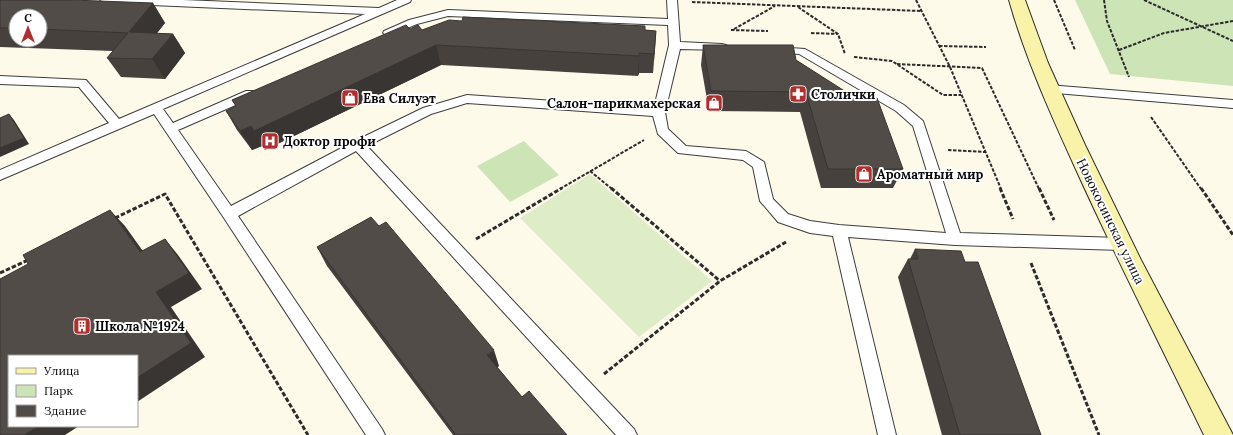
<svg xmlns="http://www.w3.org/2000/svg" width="1233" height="435" viewBox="0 0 1233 435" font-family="Lora,serif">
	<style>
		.green { fill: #cce4b6 }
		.pitch { fill: #deecc7 }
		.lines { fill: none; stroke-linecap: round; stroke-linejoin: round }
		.lane-casing { stroke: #3d3d3d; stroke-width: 2 }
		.secondary-casing { stroke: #2c2c2c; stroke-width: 2 }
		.path-far1 { stroke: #2c2c2c; stroke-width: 2; stroke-dasharray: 3.5 1.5; stroke-linecap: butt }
		.path { stroke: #2c2c2c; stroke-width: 3; stroke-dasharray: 4.5 2; stroke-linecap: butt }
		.lane { fill: #fff; fill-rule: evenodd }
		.secondary { fill: #f9f3a9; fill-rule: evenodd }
		.wall { fill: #47413e; fill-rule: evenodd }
		.shaded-wall { fill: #393532 }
		.building { fill: #524c48; stroke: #393532 }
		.labels { text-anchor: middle; stroke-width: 4; stroke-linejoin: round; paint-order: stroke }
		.poi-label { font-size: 13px; font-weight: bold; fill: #0a0a0a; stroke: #fff; text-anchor: start }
		.street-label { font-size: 13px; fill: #0a0a0a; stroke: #fff }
	</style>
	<rect width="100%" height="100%" fill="#fdfae9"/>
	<path class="green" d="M1075 0H1233V86L1110 74Z
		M524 141 559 175 510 202 477 166Z"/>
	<path class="pitch" d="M590 174 712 281 639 337 520 218Z"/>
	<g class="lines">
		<defs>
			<path id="lane" d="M100 0H183L379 8 397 0H411L410 2 163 109 173 123 246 91H254L256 94 254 97 178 130 231 206 353 142 423 108 467 95 654 108 669 45 668 25 448 16 417 24 388 36 383 33 384 31 409 20 448 10 668 19 667 0H677L680 42 722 44 726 45 728 47 726 49 722 50 680 49 665 112 668 129 686 146 746 151 764 162 773 199 788 214 810 221 839 225 946 233 913 126 896 111 799 54 771 52 769 50 771 48 775 47 805 49 904 105 923 121 960 233 1121 238 1126 240 1128 244 1126 248 1121 250 955 245 848 237 896 435H878L833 236 810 233 778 222 760 201 753 167 743 160 678 153 658 134 653 116 467 103 431 114 367 146 634 429 637 435H616L356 151 238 216 382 429 385 435H366L224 218 154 114 0 180V170L109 123 79 87 0 84V76L86 80 119 119 365 14 105 3Z
				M1048 85 1233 100V108L1044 92 1042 89 1044 86Z"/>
			<path id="secondary" d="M1009 0H1025L1048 63 1085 145 1141 260 1233 435H1204C1162 348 1118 262 1078 174 1052 117 1026 60 1009 0Z"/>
		</defs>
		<use href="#lane" class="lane-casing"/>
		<use href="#secondary" class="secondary-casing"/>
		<path class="path-far1" d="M916 0 950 67 1001 189
			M1054 0 1075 50
			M1104 0 1107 21 1129 77
			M1144 0 1233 41
			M692 2 921 11
			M798 7 838 34 845 54
			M734 29 775 6
			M731 30 768 31
			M811 33 838 34
			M939 46 986 47
			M1119 50 1164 33 1233 21
			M854 57 892 61 943 95H961
			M897 64 982 68 1039 189
			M1151 117 1201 189
			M948 150 985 152
			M590 171 612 189
			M560 189 644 140"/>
		<path class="path" d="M611 188 720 281
			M1000 188 1013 219
			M1039 188 1054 220
			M1201 188 1233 235
			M115 218 165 194 308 435
			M476 239 562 188
			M1031 263 1099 435
			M0 273 28 260
			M604 374 720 281 786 242"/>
		<use href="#lane" class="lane"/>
		<use href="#secondary" class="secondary"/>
	</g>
	<path class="wall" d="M0 0 153 3 165 23 157 33 173 34 185 53 165 79 121 77 107 58 113 51 0 47ZM16 16H40V40H16Z
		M462 21 645 26V30L656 31 653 73H639L638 76 441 65 265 150 262 146 252 150 237 130 226 111 236 106 232 100 410 29 422 30Z
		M703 45 796 60 903 169 893 188H821L800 112 709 111 701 65Z
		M317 247 499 366 497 367 522 397 567 435H453L327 266Z
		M915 249 965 262 1041 435H942L898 277 908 259H910Z"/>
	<path class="shaded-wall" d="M153 3 165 23 142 52 129 32Z
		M656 31 655 50 653 73 654 54Z
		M173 34 185 53 165 79 152 59Z
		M436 45 441 65 265 150 254 131Z
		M639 53V73L638 76 639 56Z
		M9 114 14 120 29 144 0 157V148Z
		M251 126 262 146 252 150 240 131Z
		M110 210 125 226 155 268 140 252Z
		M165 239 178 255 202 289 171 307 205 357 137 402V378L156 292Z
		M494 350 499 366 492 371 487 355Z
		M38 426H79L65 435H24Z"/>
	<path class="building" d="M0 0H72L153 3 129 32 173 34 152 59 107 58 128 33 40 29V16H16V28H0Z
		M463 17 645 26V30L656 31 654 54 639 53V56L436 45 254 131 251 126 240 131 226 111 236 106 232 100 406 25 410 29 418 25 422 30 449 20 462 21Z
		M703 45H793L796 60 854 97 877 98 903 169H828L806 92 711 91Z
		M9 114 24 138 0 148V118Z
		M110 210 140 252 165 239 189 273 156 292 191 343 137 378V356H9V426H38L24 435H0V279L28 264 23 255Z
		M371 217 379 226 386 222 494 350 487 355 522 397 529 391 567 435H456L317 247Z
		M915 249 961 251 965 262H978L1041 435H960L908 259H918Z"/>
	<defs>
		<symbol id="pharmacy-square" viewBox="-11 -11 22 22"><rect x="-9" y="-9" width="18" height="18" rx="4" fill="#af2e2e" stroke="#fff"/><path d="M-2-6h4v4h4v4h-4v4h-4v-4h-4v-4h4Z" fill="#fff"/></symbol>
		<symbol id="shop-square" viewBox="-11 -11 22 22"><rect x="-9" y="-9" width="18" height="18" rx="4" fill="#af2e2e" stroke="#fff"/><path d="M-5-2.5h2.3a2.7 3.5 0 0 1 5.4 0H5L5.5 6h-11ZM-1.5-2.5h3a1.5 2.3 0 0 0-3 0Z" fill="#fff"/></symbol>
		<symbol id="hospital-square" viewBox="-11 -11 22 22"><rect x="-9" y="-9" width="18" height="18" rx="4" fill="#af2e2e" stroke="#fff"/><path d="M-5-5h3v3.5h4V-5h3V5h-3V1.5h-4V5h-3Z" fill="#fff"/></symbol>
		<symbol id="building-square" viewBox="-11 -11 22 22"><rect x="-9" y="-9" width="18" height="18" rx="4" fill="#af2e2e" stroke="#fff"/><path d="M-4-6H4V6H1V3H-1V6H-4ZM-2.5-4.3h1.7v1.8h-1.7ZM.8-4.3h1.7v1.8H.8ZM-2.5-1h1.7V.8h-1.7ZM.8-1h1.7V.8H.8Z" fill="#fff"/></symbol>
	</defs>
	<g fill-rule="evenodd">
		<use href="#pharmacy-square" x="788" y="84" width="20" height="20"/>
		<use href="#shop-square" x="340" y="88" width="20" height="20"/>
		<use href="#shop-square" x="704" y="93" width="20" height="20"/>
		<use href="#hospital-square" x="260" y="131" width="20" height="20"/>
		<use href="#shop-square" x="854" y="164" width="20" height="20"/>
		<use href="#building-square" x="72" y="316" width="20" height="20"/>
	</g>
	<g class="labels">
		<g class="poi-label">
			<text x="811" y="99">Столички</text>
			<text x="363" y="103">Ева Силуэт</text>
			<text x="701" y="108" text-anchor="end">Салон-парикмахерская</text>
			<text x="283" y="146">Доктор профи</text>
			<text x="877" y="179">Ароматный мир</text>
			<text x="95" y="331">Школа №1924</text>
		</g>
		<g class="street-label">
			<text transform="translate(1111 221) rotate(64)" y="5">Новокосинская улица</text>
		</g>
	</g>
	<rect x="8" y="355" width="130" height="72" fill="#ffffff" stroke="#9d9d9d"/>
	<rect x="16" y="368" width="20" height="6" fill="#f9f3a9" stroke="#9d9d9d"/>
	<text x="44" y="375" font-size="12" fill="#0a0a0a">Улица</text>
	<rect x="16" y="385" width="20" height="12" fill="#cce4b6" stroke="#9d9d9d"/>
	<text x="44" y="395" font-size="12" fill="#0a0a0a">Парк</text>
	<rect x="16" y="405" width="20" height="12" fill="#524c48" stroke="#9d9d9d"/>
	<text x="44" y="415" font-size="12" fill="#0a0a0a">Здание</text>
	<g transform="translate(28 28)"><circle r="19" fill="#ffffff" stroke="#9d9d9d"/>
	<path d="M0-3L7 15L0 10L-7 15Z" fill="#af2e2e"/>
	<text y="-6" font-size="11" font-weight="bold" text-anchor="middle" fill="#0a0a0a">С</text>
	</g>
</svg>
